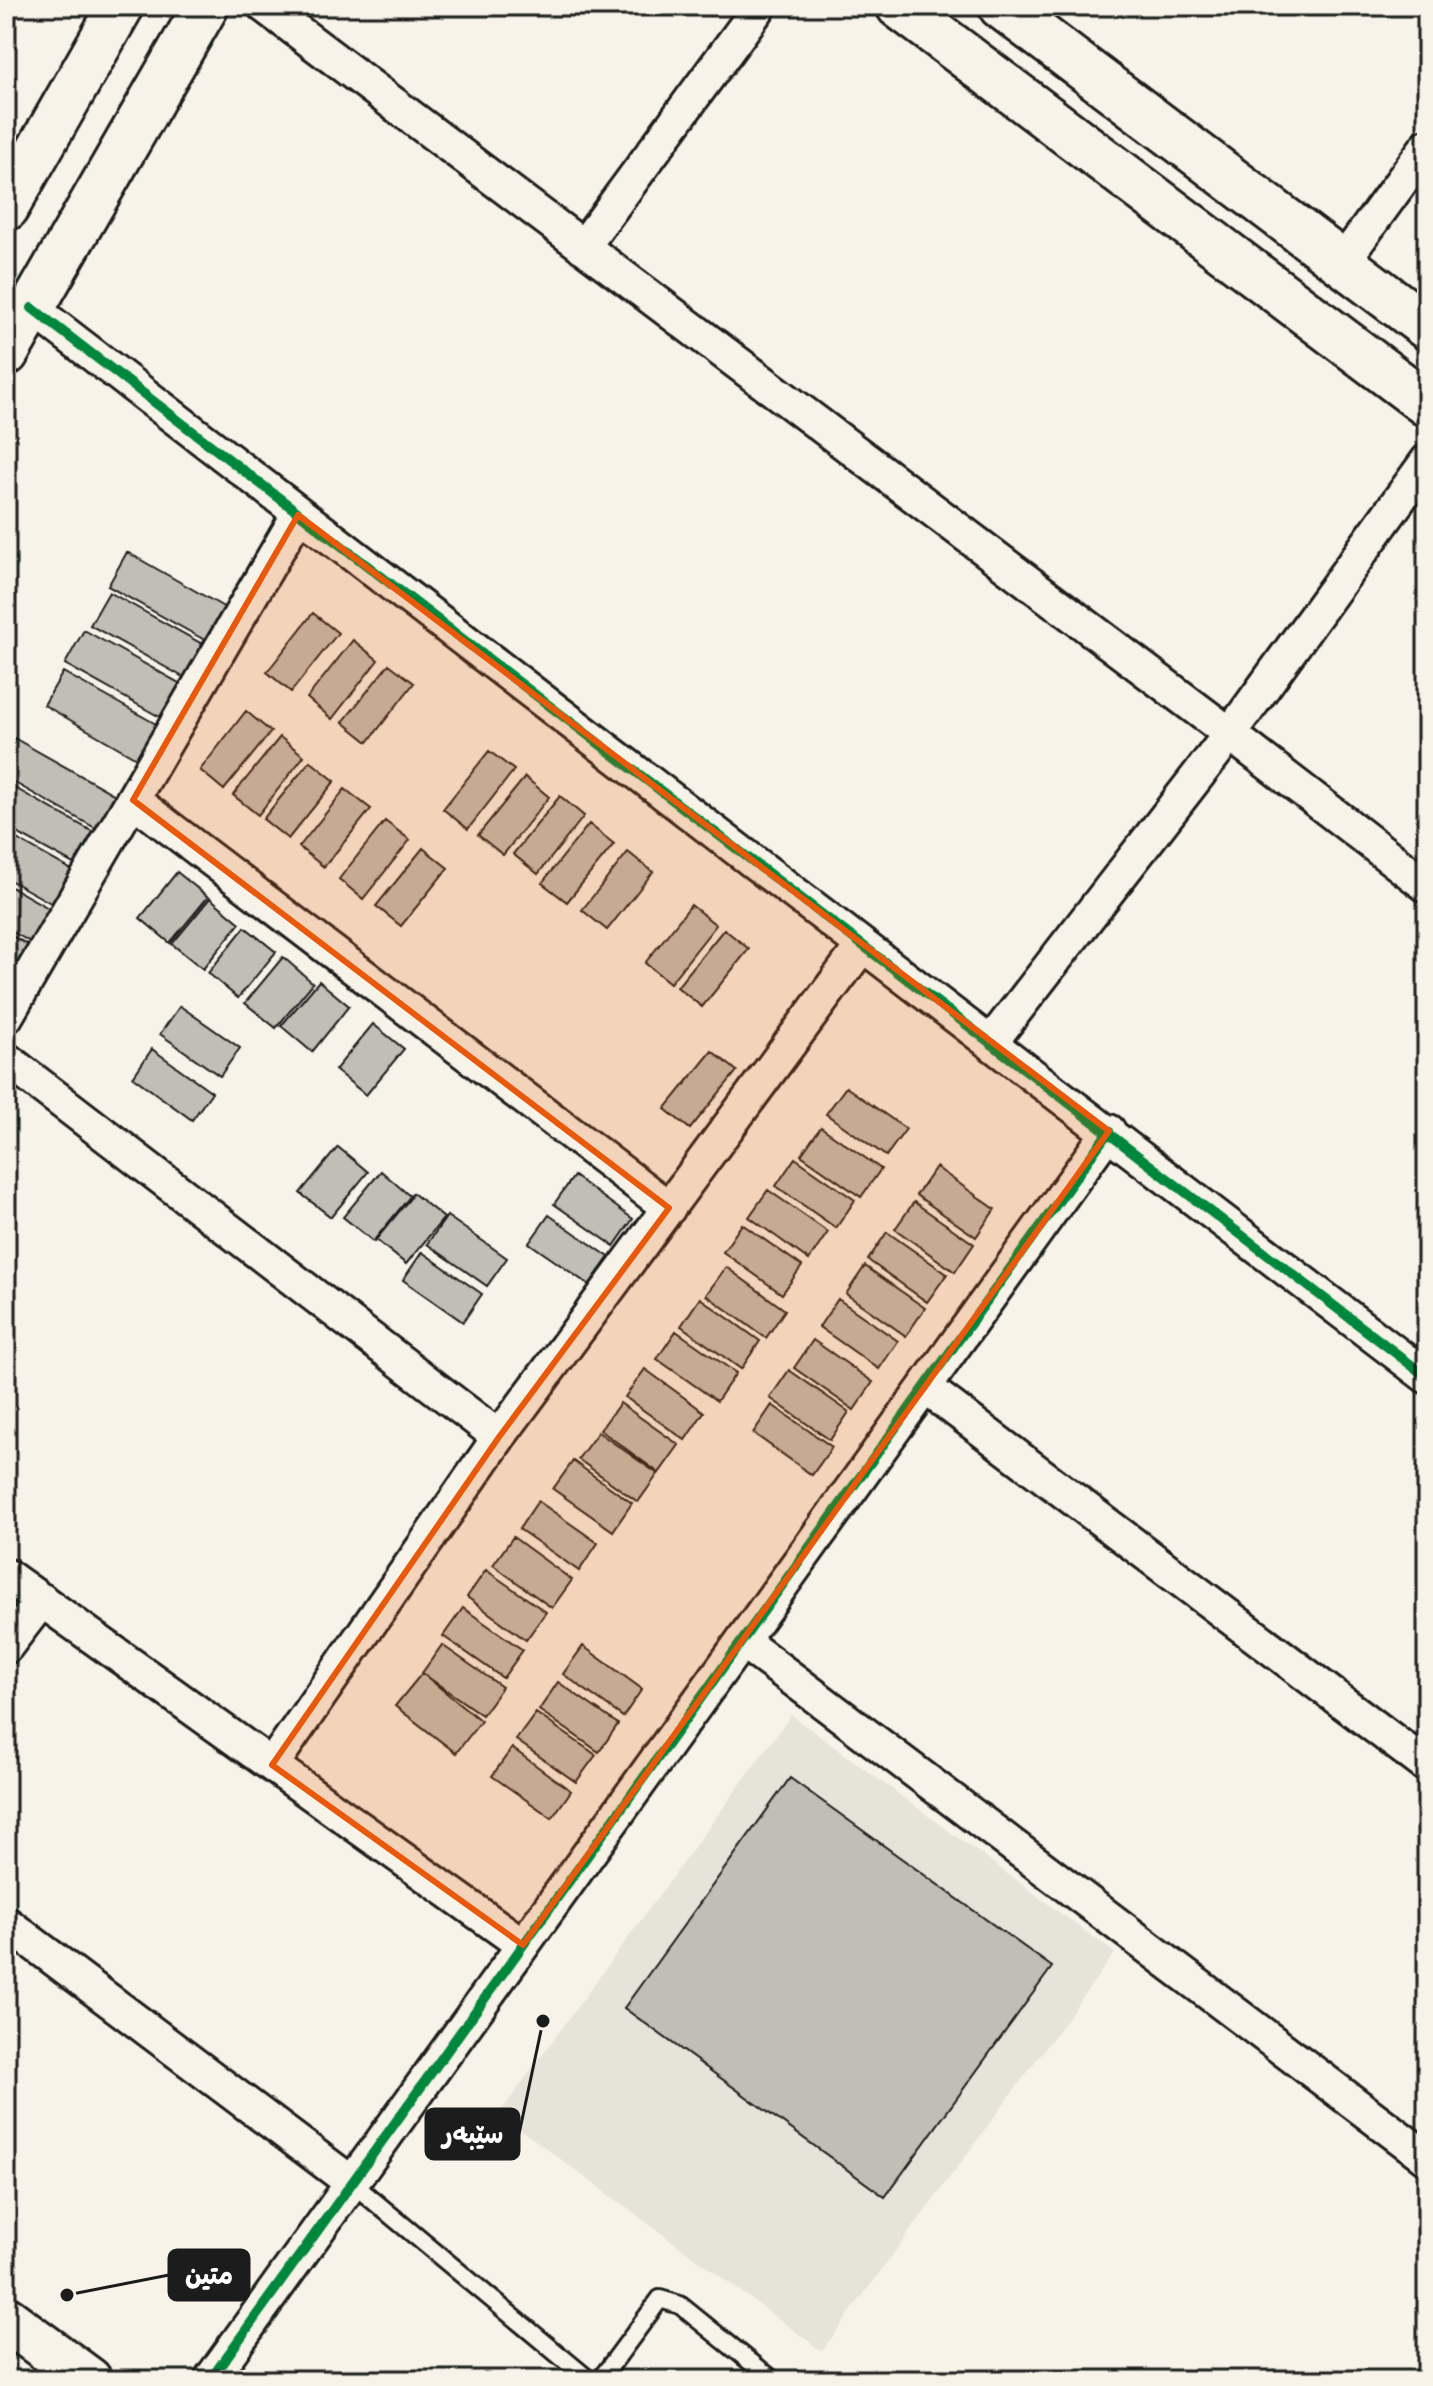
<svg xmlns="http://www.w3.org/2000/svg" width="1433" height="2386" viewBox="0 0 1433 2386" font-family="Sriracha,'Playpen Sans Arabic',sans-serif">
	<style>
		.built { fill: #e6e3d9 }
		.building { fill: #c0beb5; stroke: #1c1c1c; stroke-width: 2 }
		.lines { fill: none; stroke-linecap: round; stroke-linejoin: round }
		.lane-casing { stroke: #1c1c1c; stroke-width: 22 }
		.street-casing { stroke: #1c1c1c; stroke-width: 38 }
		.secondary-casing { stroke: #1c1c1c; stroke-width: 50 }
		.lane { stroke: #f7f3e8; stroke-width: 16 }
		.street { stroke: #f7f3e8; stroke-width: 32 }
		.secondary { stroke: #f7f3e8; stroke-width: 44 }
		.cycleway-casing { stroke: #f7f3e8; stroke-width: 15 }
		.cycleway { stroke: #00873e; stroke-width: 10 }
		.marked { fill: #e8590c; fill-opacity: 0.2; stroke: #e8590c; stroke-width: 6; stroke-linejoin: round }
		.leader { fill: none; stroke: #1c1c1c; stroke-width: 3 }
		.callout-dot { fill: #1c1c1c; stroke: #f7f3e8; stroke-width: 3 }
		.callout { fill: #1c1c1c; stroke: #1c1c1c; stroke-width: 3 }
		.callout-label { font-size: 26px; text-anchor: middle; font-weight: bold; fill: #fff }
	</style>
	<rect width="100%" height="100%" fill="#f7f3e8"/>
	<filter id="ink" filterUnits="userSpaceOnUse"><feTurbulence type="fractalNoise" baseFrequency=".0125" numOctaves="2"/><feDisplacementMap in="SourceGraphic" scale="16" xChannelSelector="R" yChannelSelector="G"/><feConvolveMatrix kernelMatrix="1 2 1 2 8 2 1 2 1" color-interpolation-filters="sRGB"/></filter>
	<g filter="url(#ink)">
		<path class="built" d="M791 1715 1115 1953 822 2351 499 2114Z"/>
		<path class="building" d="M127 552 229 610 210 643 108 586Z
			M109 592 211 649 192 682 90 625Z
			M313 613 338 633 291 692 267 672Z
			M84 630 186 687 167 721 65 664Z
			M353 640 378 660 332 719 307 698Z
			M389 664 414 683 368 742 343 722Z
			M63 672 165 729 145 763 44 705Z
			M246 711 271 732 224 790 200 770Z
			M280 737 304 756 258 815 233 795Z
			M14 738 115 795 97 829 6 778V752Z
			M489 751 514 770 468 829 443 809Z
			M310 761 335 781 288 839 263 819Z
			M525 777 549 797 503 855 478 835Z
			M6 783 95 833 77 866 6 827Z
			M345 789 371 809 324 867 299 847Z
			M560 796 584 816 538 874 513 854Z
			M385 821 410 840 363 899 339 879Z
			M589 824 614 844 567 902 542 883Z
			M6 833 75 872 56 906 6 878Z
			M423 848 448 868 401 926 376 906Z
			M628 852 653 872 607 930 582 910Z
			M177 872 208 897 170 943 140 918Z
			M6 884 57 913 39 947 6 928Z
			M210 898 240 923 203 969 172 944Z
			M691 905 716 925 670 983 645 963Z
			M245 927 276 952 238 998 208 973Z
			M724 929 749 949 702 1007 677 987Z
			M6 933 36 949 17 983 6 977Z
			M283 957 313 983 276 1028 245 1003Z
			M319 981 349 1006 312 1052 281 1026Z
			M180 1006 240 1048 220 1076 160 1034Z
			M373 1024 404 1049 366 1095 335 1070Z
			M152 1049 212 1092 192 1120 133 1077Z
			M712 1051 737 1071 690 1129 665 1109Z
			M846 1087 906 1129 886 1156 826 1114Z
			M821 1127 881 1169 861 1197 801 1155Z
			M338 1147 368 1172 331 1217 300 1193Z
			M795 1158 855 1200 836 1228 776 1186Z
			M936 1167 995 1209 976 1237 916 1195Z
			M381 1171 411 1197 374 1242 343 1217Z
			M574 1176 633 1219 614 1246 554 1204Z
			M768 1190 828 1232 809 1260 749 1217Z
			M413 1193 444 1218 406 1264 375 1239Z
			M914 1202 974 1244 955 1272 895 1229Z
			M549 1215 609 1257 589 1285 529 1243Z
			M447 1216 507 1258 487 1286 427 1244Z
			M742 1224 802 1266 782 1294 723 1252Z
			M887 1232 947 1274 927 1302 868 1260Z
			M422 1252 482 1294 463 1322 403 1280Z
			M865 1266 925 1308 906 1336 846 1294Z
			M726 1267 785 1310 766 1338 706 1295Z
			M700 1298 760 1341 741 1369 681 1326Z
			M838 1299 898 1341 879 1369 819 1327Z
			M676 1331 736 1373 717 1401 657 1359Z
			M813 1340 873 1382 854 1410 794 1368Z
			M645 1369 704 1412 685 1440 625 1397Z
			M789 1370 849 1412 830 1440 770 1398Z
			M620 1403 679 1445 659 1473 600 1430Z
			M772 1405 832 1447 812 1475 753 1433Z
			M598 1432 658 1474 638 1502 578 1459Z
			M573 1461 632 1503 613 1531 553 1489Z
			M538 1501 598 1543 579 1571 519 1529Z
			M513 1537 572 1580 552 1608 493 1565Z
			M486 1570 546 1612 526 1640 467 1597Z
			M463 1608 523 1650 503 1678 443 1636Z
			M442 1645 502 1687 482 1715 422 1673Z
			M583 1646 642 1689 623 1717 563 1674Z
			M422 1673 481 1721 456 1753 395 1706Z
			M558 1682 618 1724 599 1752 539 1710Z
			M536 1713 596 1755 576 1782 516 1740Z
			M512 1748 571 1791 552 1818 492 1776Z
			M790 1778 1052 1967 885 2197 624 2008Z"/>
		<g class="lines">
			<defs>
				<path id="lane" d="M352 2183 589 2380
					M600 2380 660 2299 680 2305 773 2380"/>
				<path id="street" d="M264 6 1230 734 1427 886
					M583 247 760 6
					M1342 263 1427 146
					M32 308C495 667 963 1019 1427 1377
					M133 800 669 1208
					M6 1017 298 515
					M992 1041 1230 734 1427 461
					M6 1059 499 1437
					M925 1387 1427 1766
					M6 1575 523 1945
					M742 1641 1427 2158
					M6 1647 42 1600
					M272 1765 499 1437 862 946
					M6 1923 352 2183
					M210 2380 1109 1131"/>
				<path id="secondary" d="M899 6 1427 404
					M1001 6 1427 327
					M6 208 121 6
					M6 353 206 6
					M6 2319 89 2380"/>
			</defs>
			<use href="#lane" class="lane-casing"/>
			<use href="#street" class="street-casing"/>
			<use href="#secondary" class="secondary-casing"/>
			<use href="#lane" class="lane"/>
			<use href="#street" class="street"/>
			<use href="#secondary" class="secondary"/>
			<defs>
				<path id="cycleway" d="M32 308C495 667 963 1019 1427 1377
					M210 2380 1109 1131"/>
			</defs>
			<use href="#cycleway" class="cycleway-casing"/>
			<use href="#cycleway" class="cycleway"/>
		</g>
	</g>
	<path class="marked" d="M298 515 1109 1131 523 1945 272 1765 499 1437 669 1208 133 800Z"/>
	<path class="leader" d="M543 2021L519 2134M67 2295L169 2275"/>
	<g class="callout-dot">
		<circle cx="543" cy="2021" r="8"/>
		<circle cx="67" cy="2295" r="8"/>
	</g>
	<g class="callout">
		<rect x="426" y="2109" width="93" height="50" rx="8"/>
		<rect x="169" y="2250" width="80" height="50" rx="8"/>
	</g>
	<g class="callout-label">
		<text x="473" y="2143">سێبەر</text>
		<text x="209" y="2284">متین</text>
	</g>
	<rect width="1433" height="2386" fill="none" stroke="#f7f3e8" stroke-width="32"/>
	<rect x="16" y="16" width="1401" height="2354" fill="none" stroke="#1c1c1c" stroke-width="3" filter="url(#ink)"/>
</svg>
